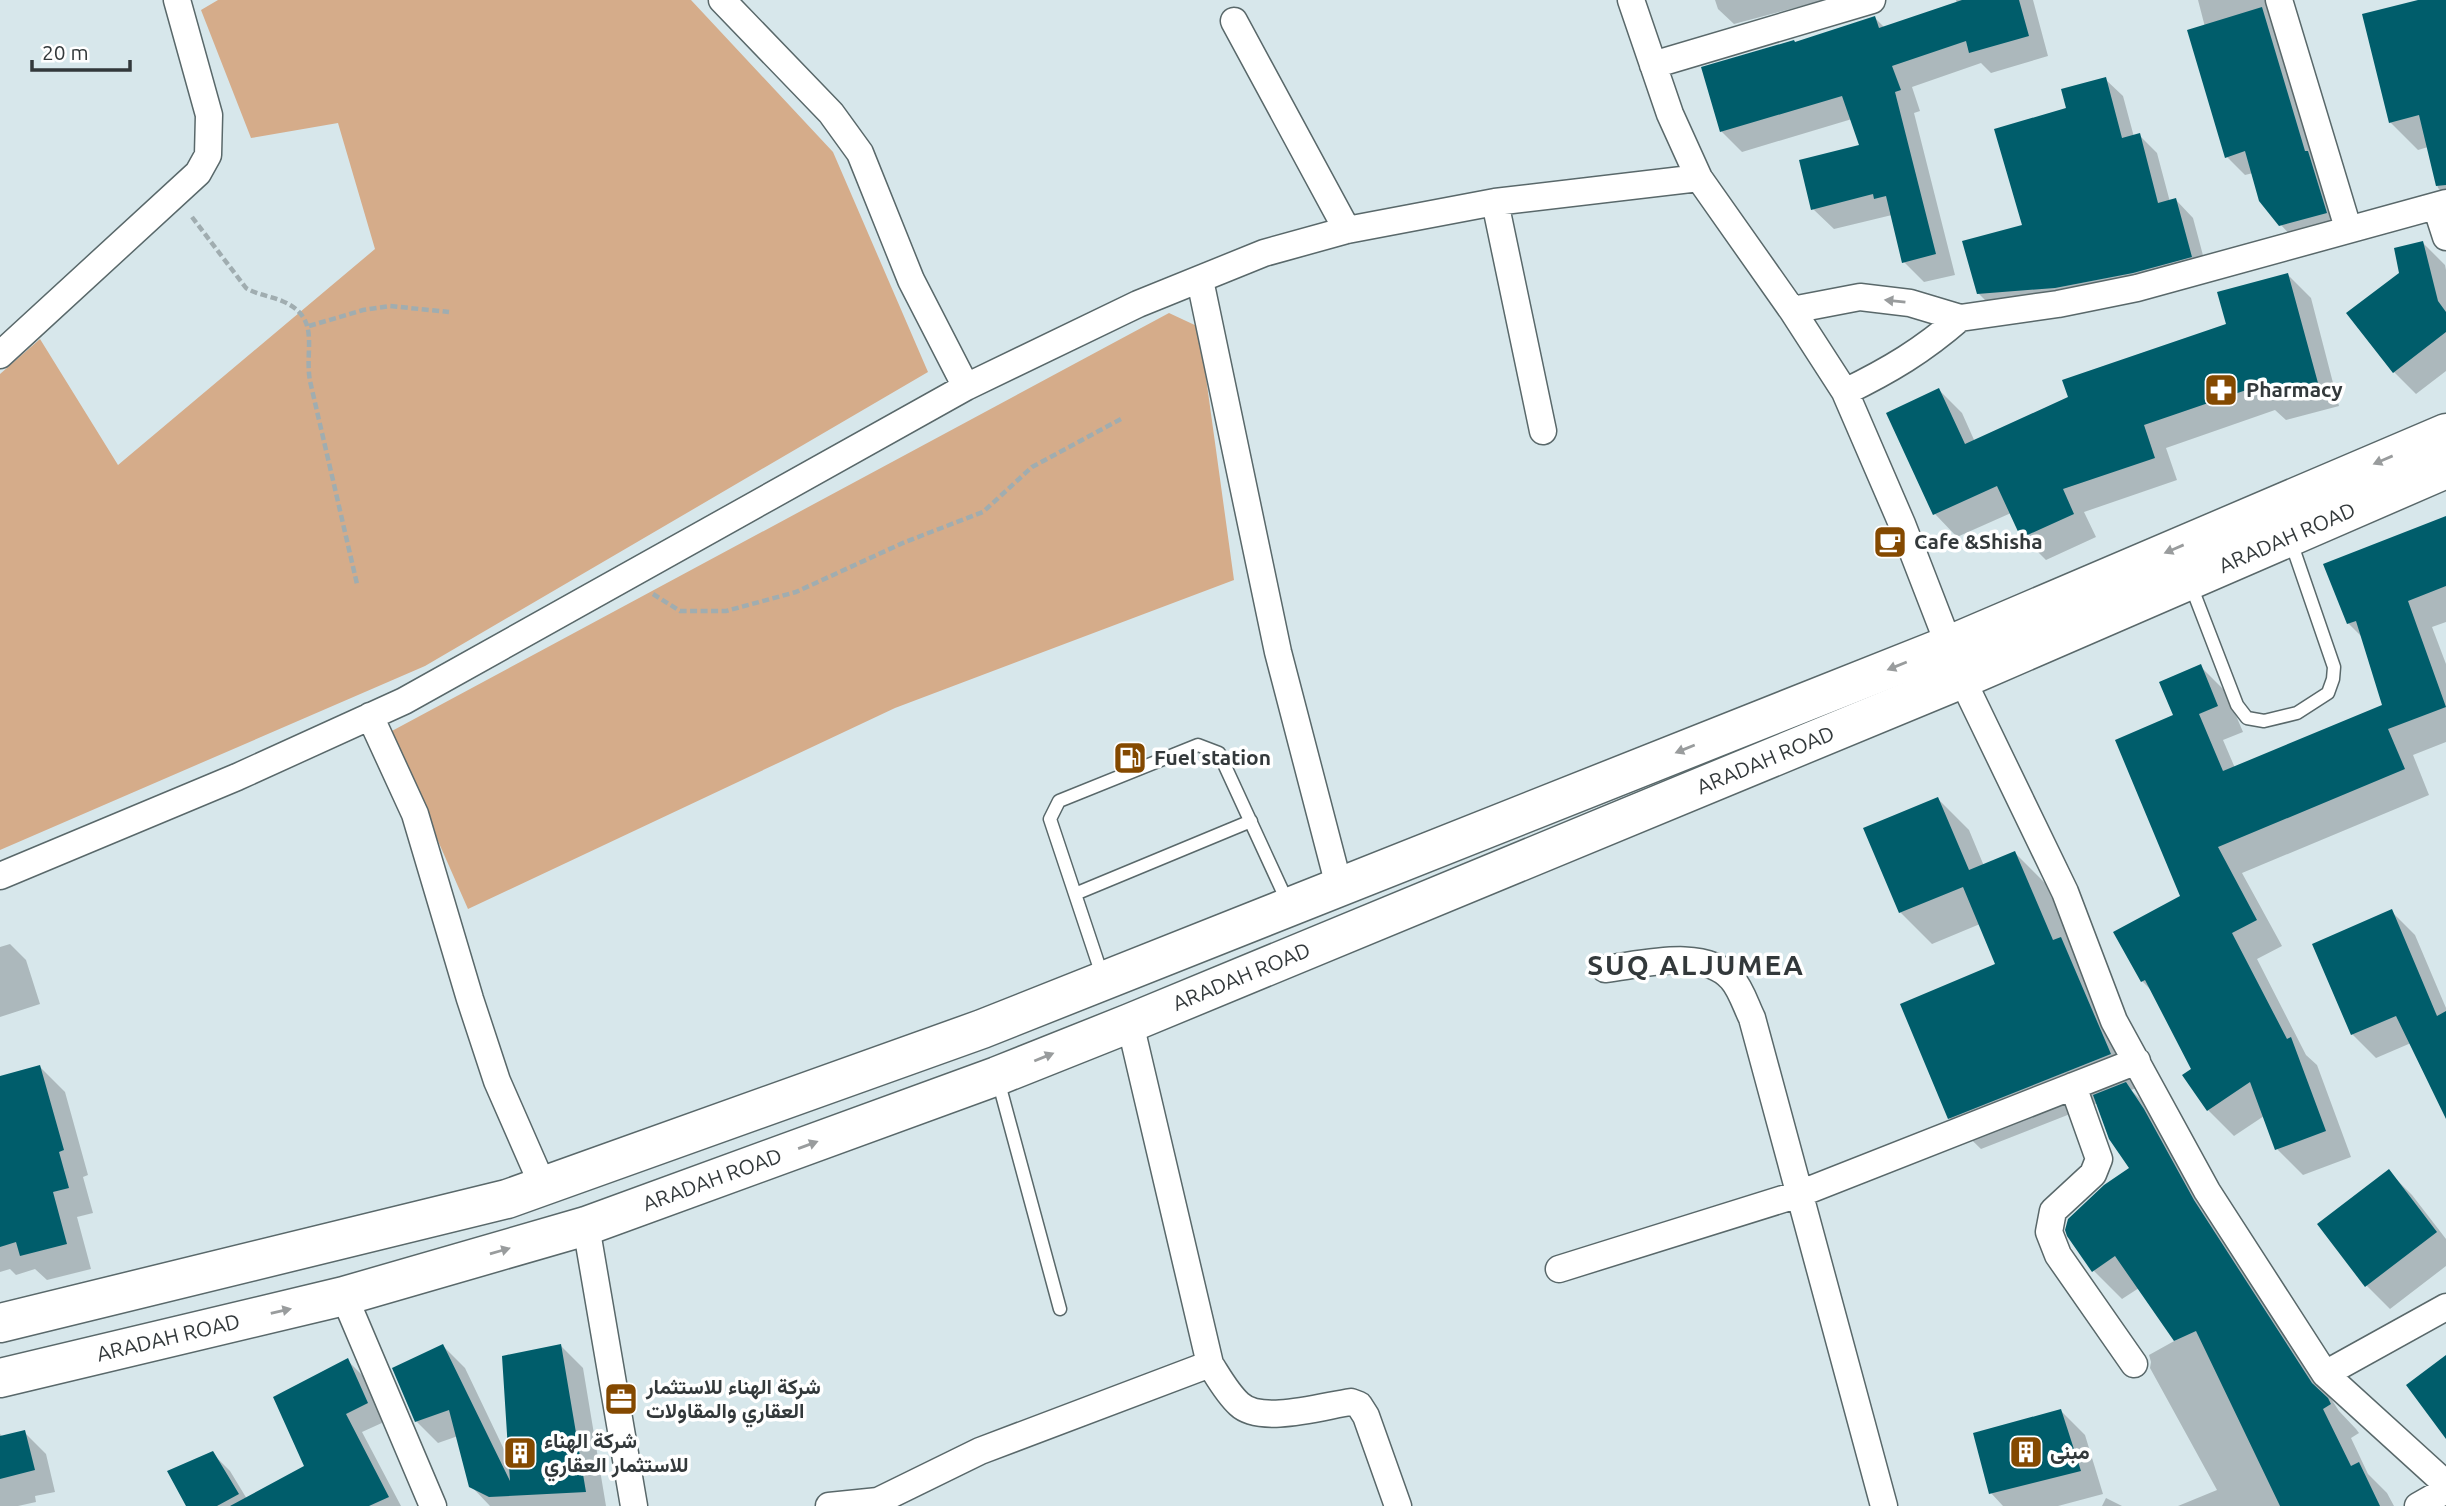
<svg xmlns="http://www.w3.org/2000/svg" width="2446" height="1506" viewBox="0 0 2446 1506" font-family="Ubuntu,Vazirmatn,sans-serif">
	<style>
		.green { fill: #d5ac8a }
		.shadow { fill: #0003 }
		.building { fill: #005d6b }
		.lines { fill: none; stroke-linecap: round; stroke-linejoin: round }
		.lane-casing { stroke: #59686a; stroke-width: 15 }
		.street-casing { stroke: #59686a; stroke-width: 29 }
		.primary-casing { stroke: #59686a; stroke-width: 41 }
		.path { stroke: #a0adb0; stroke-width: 4.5; stroke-dasharray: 7 3.5; stroke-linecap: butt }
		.lane { stroke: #fff; stroke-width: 12 }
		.street { stroke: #fff; stroke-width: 26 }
		.primary { stroke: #fff; stroke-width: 38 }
		.oneway { fill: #999c9d }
		.labels { text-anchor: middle; stroke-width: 7; stroke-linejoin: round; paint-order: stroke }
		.poi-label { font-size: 21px; font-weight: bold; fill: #33393b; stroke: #fff; text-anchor: start }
		.street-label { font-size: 21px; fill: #33393b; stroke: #fff }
		.district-label { font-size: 28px; font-weight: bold; letter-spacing: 2px; fill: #33393b; stroke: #fff }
	</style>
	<rect width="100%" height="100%" fill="#d7e7eb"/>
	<path class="green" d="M218 0H691L833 152 928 372 425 666 0 850V374L40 339 118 465 375 249 338 123 251 138 201 10Z
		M1169 313 1199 327 1234 580 895 708 468 909 390 732Z"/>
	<path class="shadow" d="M1715 0H1821V1L1734 24 1718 9Z
		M1956 0H2033L2048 56 1991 73 1981 63 1912 87 1920 111 1914 113 1955 275 1924 282 1904 262 1892 215 1834 229 1813 209 1861 147 1852 119 1742 152 1722 132 1704 68 1796 44 1875 18 1885 28 1957 4Z
		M2198 0H2273L2344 231 2299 244 2281 225 2253 173 2245 175 2227 157 2205 27Z
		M2427 0H2446V196L2438 188 2428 147 2418 150 2390 122Z
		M2105 79 2123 96 2134 137 2139 135 2157 153 2170 202 2176 200 2193 218 2208 274 1996 311 1978 293 2024 226 2068 110Z
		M2423 243 2445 265 2446 270V371L2416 394 2394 372 2401 273Z
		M2288 275 2311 298 2339 406 2286 420 2275 410 2166 448 2177 480 2084 512 2096 537 2046 560 2023 537 2011 513 1957 537 1935 514 1888 414 1939 390 1962 413 1975 442 2228 325Z
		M2446 518V622L2432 627 2446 664V742L2413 755 2429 795 2242 873 2282 946 2257 959 2306 1055 2317 1065 2351 1157 2303 1175 2277 1149 2264 1116 2234 1136 2208 1110 2185 1076 2193 1070 2154 993 2142 981 2183 897 2176 716 2200 666 2226 692 2243 732 2223 740 2235 768 2384 706 2363 638 2348 623Z
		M1938 799 1969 830 1984 866 2015 853 2046 884 2075 953 2141 1086 2131 1090 2154 1113 2222 1230 2339 1411 2356 1429 2359 1433 2351 1438 2368 1474 2387 1493 2394 1506H2178L2217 1490 2150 1368 2151 1362 2149 1355 2176 1340 2139 1288 2122 1299 2094 1271 2131 1169 2098 1103 1981 1149 1949 1118 1997 965 1980 924 1932 944 1900 912Z
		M2391 911 2415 935 2446 1008V1115L2411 1043 2376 1058 2352 1034Z
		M10 944 26 960 40 1004 0 1017V947Z
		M40 1067 65 1092 88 1175 83 1177 93 1213 77 1217 91 1269 47 1280 35 1269 16 1275 10 1269 0 1272V1077Z
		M2389 1172 2412 1195 2446 1239V1266L2390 1309 2367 1286Z
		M443 1346 465 1368 510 1462 561 1346 583 1368 606 1506H490L471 1486 458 1436 438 1443 416 1421Z
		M347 1360 365 1378 384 1422 362 1432 401 1506H188L212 1453 230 1471 247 1499 307 1467Z
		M2061 1411 2085 1435 2103 1494 2058 1506H2003L1991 1493Z
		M24 1432 46 1454 55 1492 35 1496 36 1502 18 1506H0V1434L3 1437Z
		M2106 1498 2122 1506H2102Z"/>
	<path class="building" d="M1962 0H2019L2029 36 1969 53 1966 41 1892 66 1901 90 1895 92 1936 254 1902 263 1886 196 1874 199 1873 194 1811 210 1799 160 1859 145 1842 96 1720 132 1701 67 1794 40 1795 42 1875 16 1879 28Z
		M2418 0H2446V185L2436 186 2419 115 2389 123 2362 14Z
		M2262 7 2305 151H2308L2327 213 2279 226 2259 201 2245 151 2225 158 2187 30Z
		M2106 77 2122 138 2140 133 2158 203 2176 198 2192 257 2133 273 2055 288 1977 294 1962 241 2022 225 1994 129 2066 108 2061 89Z
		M2423 241 2438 301 2446 312V332L2393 373 2346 313 2399 273 2394 248Z
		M2288 273 2318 383 2261 398 2258 386 2144 425 2155 458 2063 489 2074 514 2021 538 1997 486 1933 515 1886 413 1939 388 1965 444 2068 397 2062 380 2226 324 2217 292Z
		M2446 516V586L2408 601 2446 707 2388 729 2405 769 2218 847 2257 920 2232 933 2287 1039 2291 1037 2326 1131 2275 1150 2250 1082 2207 1111 2182 1075 2191 1069 2145 980 2141 982 2113 932 2180 896 2115 740 2173 715 2159 682 2201 664 2218 706 2199 714 2223 771 2382 705 2356 621 2347 624 2323 564Z
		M1938 797 1969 870 2015 851 2053 940 2061 937 2111 1054 1948 1119 1900 1004 1995 964 1963 887 1899 913 1863 828Z
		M2392 909 2437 1016 2446 1011V1119L2396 1016 2351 1035 2312 944Z
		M40 1065 64 1150 59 1152 69 1188 53 1192 67 1244 20 1256 16 1242 0 1247V1076Z
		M2126 1082 2144 1109 2194 1200 2312 1383 2328 1398 2331 1404 2323 1409 2351 1466 2359 1462 2380 1506H2280L2196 1331 2174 1341 2115 1256 2092 1272 2067 1236 2065 1230 2068 1219 2104 1185 2129 1168 2109 1139 2093 1095Z
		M2389 1169 2437 1232 2365 1287 2317 1224Z
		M443 1344 510 1481 502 1356 561 1344 586 1492 489 1497 469 1487 449 1410 415 1422 392 1368Z
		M2446 1355V1439L2406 1385Z
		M348 1358 368 1403 346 1414 389 1497 369 1506H230L304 1466 273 1397Z
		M2061 1409 2081 1471 1989 1494 1973 1433Z
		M25 1430 35 1470 0 1479V1436Z
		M213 1451 239 1494 217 1506H186L167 1471Z"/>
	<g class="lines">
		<defs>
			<path id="lane" d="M2190 583 2237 705 2247 718 2264 721 2297 713 2328 693 2333 679 2334 667 2291 542
				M1075 894 1251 821
				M1103 978 1050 819 1059 801 1198 745 1219 753 1288 903
				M998 1080 1060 1309"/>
			<path id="street" d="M722 0 831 113 860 153 911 280 966 387
				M1631 0 1670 114 1699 178 1792 310 1845 392 1902 524 1962 679 2065 892 2114 1021 2207 1191 2325 1374 2446 1484
				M2279 0 2348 228
				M1234 21 1347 230
				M1653 65 1872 0
				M1495 202 1543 431
				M2436 206 2446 237
				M1200 280 1278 652 1339 886
				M1792 310 1860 297 1910 303 1960 318 2058 304 2137 288 2446 203
				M0 355 198 173 208 155 209 115 177 0
				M1845 392C1890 370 1922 351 1960 318
				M370 716 415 814 470 999 497 1081 543 1186
				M0 876 237 777 404 701 966 387 1138 304 1264 253 1347 230 1495 202 1699 178
				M1605 969C1641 965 1705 947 1732 979 1741 989 1746 1006 1752 1018L1884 1506
				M1130 1023 1210 1364C1219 1378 1227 1393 1239 1404 1261 1425 1323 1406 1351 1402L1359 1405 1366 1416 1398 1506
				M2073 1086 2099 1159 2093 1174 2053 1211 2049 1232 2058 1255 2134 1364
				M586 1226 634 1506
				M1559 1269 1799 1194 2137 1061
				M344 1296 433 1506
				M2325 1374 2446 1307
				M829 1506 878 1501
				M872 1506 878 1501 980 1451 1210 1364
				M2418 1506 2446 1490"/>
			<g id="primary">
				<path d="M0 1323 507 1199 982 1029 1949 645 2446 433"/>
				<path id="s1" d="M0 1378 344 1296 586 1226 997 1076 1130 1023 1962 679 2446 469"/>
			</g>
		</defs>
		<use href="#lane" class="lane-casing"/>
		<use href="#street" class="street-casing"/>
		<use href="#primary" class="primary-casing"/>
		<path class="path" d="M192 217 246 288C258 295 270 296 282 301 322 318 304 348 310 381L357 584
			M309 326 363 310 390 306 449 312
			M653 594 680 611H726L796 592 905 542 983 512 1032 467 1121 419"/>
		<use href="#lane" class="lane"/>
		<use href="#street" class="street"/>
		<use href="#primary" class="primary"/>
	</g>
	<defs><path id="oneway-solid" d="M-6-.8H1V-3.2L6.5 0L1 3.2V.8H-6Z" transform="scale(1.75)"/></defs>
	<g class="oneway">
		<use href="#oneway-solid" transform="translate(1895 301) rotate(-174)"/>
		<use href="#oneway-solid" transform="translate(2383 460) rotate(157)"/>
		<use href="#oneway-solid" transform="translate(2174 549) rotate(157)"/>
		<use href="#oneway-solid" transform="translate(1897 666) rotate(158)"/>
		<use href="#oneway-solid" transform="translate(1685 749) rotate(158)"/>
		<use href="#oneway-solid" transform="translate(1044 1057) rotate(-22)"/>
		<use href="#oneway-solid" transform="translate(808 1145) rotate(-20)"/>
		<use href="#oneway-solid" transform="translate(500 1251) rotate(-16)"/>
		<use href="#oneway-solid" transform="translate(281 1311) rotate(-13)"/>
	</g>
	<defs>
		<symbol id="pharmacy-square" viewBox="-11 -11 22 22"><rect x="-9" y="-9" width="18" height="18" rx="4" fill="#844900" stroke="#fff"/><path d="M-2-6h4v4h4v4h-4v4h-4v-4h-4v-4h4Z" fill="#fff"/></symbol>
		<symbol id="cafe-square" viewBox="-11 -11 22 22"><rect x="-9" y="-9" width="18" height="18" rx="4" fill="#844900" stroke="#fff"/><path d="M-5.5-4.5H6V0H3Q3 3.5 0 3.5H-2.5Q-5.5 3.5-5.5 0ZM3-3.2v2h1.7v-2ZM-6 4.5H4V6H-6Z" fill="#fff"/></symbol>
		<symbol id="fuel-square" viewBox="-11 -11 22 22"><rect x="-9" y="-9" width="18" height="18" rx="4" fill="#844900" stroke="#fff"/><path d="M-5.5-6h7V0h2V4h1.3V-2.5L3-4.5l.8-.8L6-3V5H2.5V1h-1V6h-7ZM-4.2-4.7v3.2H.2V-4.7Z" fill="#fff"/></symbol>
		<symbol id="office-square" viewBox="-11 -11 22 22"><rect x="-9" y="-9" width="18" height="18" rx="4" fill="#844900" stroke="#fff"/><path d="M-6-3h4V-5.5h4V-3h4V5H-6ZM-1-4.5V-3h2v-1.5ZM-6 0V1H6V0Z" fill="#fff"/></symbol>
		<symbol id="building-square" viewBox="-11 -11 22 22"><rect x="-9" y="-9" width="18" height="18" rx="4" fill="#844900" stroke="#fff"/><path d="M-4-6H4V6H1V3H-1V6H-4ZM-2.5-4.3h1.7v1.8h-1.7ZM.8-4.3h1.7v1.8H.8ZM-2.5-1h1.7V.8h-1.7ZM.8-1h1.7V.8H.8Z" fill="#fff"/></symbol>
	</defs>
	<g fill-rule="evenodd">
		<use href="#pharmacy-square" x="2202" y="371" width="38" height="38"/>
		<use href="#cafe-square" x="1871" y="523" width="38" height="38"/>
		<use href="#fuel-square" x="1111" y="739" width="38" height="38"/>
		<use href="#office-square" x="602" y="1380" width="38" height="38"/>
		<use href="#building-square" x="2007" y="1433" width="38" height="38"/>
		<use href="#building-square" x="501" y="1434" width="38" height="38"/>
	</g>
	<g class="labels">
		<g class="poi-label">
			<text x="2246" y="397">Pharmacy</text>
			<text x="1914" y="549">Cafe &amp;Shisha</text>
			<text x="1154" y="765">Fuel station</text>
			<text x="646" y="1394">شركة الهناء للاستثمار<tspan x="646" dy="24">العقاري والمقاولات</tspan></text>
			<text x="544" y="1448">شركة الهناء<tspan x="544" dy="24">للاستثمار العقاري</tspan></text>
			<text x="2050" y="1459">مبنى</text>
		</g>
		<g class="street-label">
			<text dy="7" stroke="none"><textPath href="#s1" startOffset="2441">ARADAH ROAD</textPath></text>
			<text dy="7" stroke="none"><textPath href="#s1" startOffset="1874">ARADAH ROAD</textPath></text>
			<text dy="7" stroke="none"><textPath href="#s1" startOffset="1307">ARADAH ROAD</textPath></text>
			<text dy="7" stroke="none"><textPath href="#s1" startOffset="740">ARADAH ROAD</textPath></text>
			<text dy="7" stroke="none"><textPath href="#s1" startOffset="173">ARADAH ROAD</textPath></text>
		</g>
		<g class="district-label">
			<text x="1696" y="975">SUQ ALJUMEA</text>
		</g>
	</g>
	<path d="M32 60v10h98v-10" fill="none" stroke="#33393b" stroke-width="3.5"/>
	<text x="42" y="60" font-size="21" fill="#33393b" stroke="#ffffff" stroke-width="5" paint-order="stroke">20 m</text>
</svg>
